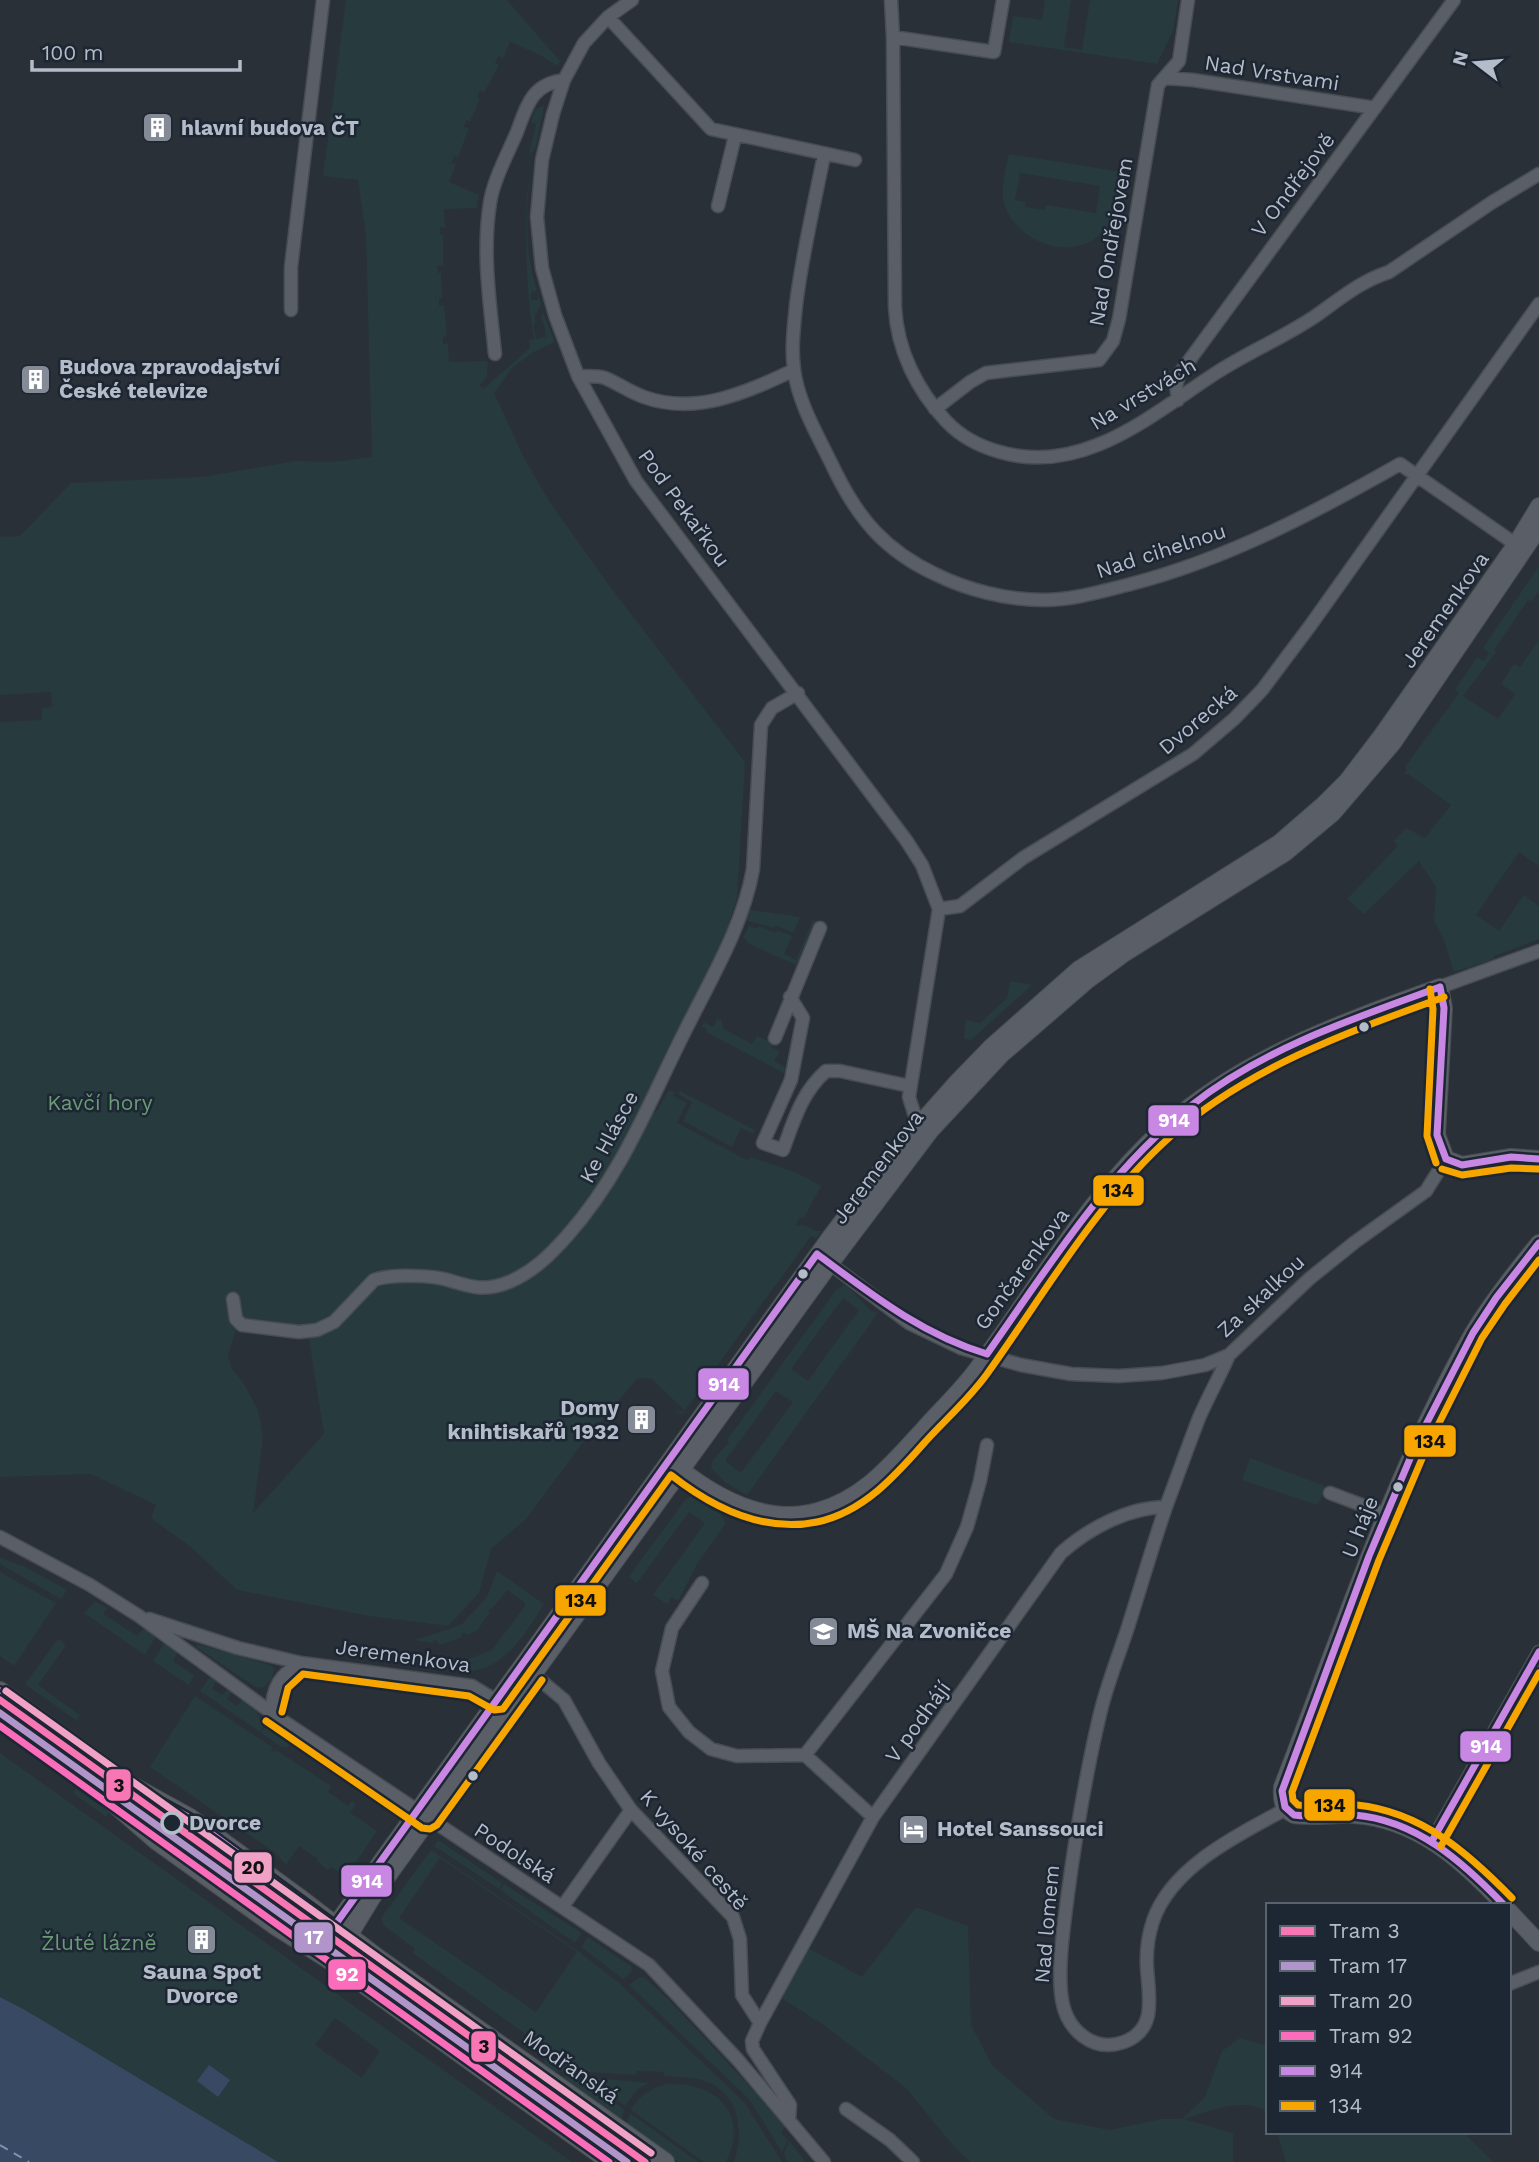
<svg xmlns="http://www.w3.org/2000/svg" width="1539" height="2162" viewBox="0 0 1539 2162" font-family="'Work Sans',sans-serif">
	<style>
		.green { fill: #273a3e; fill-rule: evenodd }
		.water { fill: #384963 }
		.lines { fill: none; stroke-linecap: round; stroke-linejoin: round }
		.ferry { stroke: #7c92b1; stroke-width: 2; stroke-dasharray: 9 7; stroke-linecap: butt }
		.minor-casing { stroke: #484c53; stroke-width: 15 }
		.tertiary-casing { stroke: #484c53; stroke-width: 18 }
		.secondary-casing { stroke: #484c53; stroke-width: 20 }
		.minor { stroke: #5a5e66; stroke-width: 12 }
		.tertiary { stroke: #5a5e66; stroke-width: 16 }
		.secondary { stroke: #595d64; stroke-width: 18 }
		.bus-1-casing { stroke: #1d2633; stroke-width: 12 }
		.bus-2-casing { stroke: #1d2633; stroke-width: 12 }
		.bus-1 { stroke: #c787e3; stroke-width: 7 }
		.bus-2 { stroke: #f7a600; stroke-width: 7 }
		.tram-1-casing { stroke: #1d2633; stroke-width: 12 }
		.tram-2-casing { stroke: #1d2633; stroke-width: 12 }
		.tram-3-casing { stroke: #1d2633; stroke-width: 12 }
		.tram-4-casing { stroke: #1d2633; stroke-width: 12 }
		.tram-1 { stroke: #f876b4; stroke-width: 7 }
		.tram-2 { stroke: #b194c9; stroke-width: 7 }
		.tram-3 { stroke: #f1a1c5; stroke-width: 7 }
		.tram-4 { stroke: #fb6dba; stroke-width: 7 }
		.bus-dot { fill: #b4bcc9; stroke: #1d2633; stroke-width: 2.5 }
		.stop-dot { fill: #1d2633; stroke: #b4bcc9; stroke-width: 3.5 }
		.labels { text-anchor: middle; stroke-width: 5; stroke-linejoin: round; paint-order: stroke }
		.street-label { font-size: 21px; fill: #b4bcc9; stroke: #1d2633 }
		.poi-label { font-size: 21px; font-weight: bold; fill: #b4bcc9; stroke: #1d2633; text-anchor: start }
		.park-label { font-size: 21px; fill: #6b9a76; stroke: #1d2633 }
		.stop-label { font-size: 21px; font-weight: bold; fill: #b4bcc9; stroke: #1d2633; text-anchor: start }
		.line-badge { stroke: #1d2633; stroke-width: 2.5 }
		.badge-label { font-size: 19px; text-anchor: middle; font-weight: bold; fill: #fff }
		.pale-badge-label { font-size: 19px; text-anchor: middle; font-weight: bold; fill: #111 }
	</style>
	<rect width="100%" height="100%" fill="#2a3038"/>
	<path class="green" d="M346 0H507L560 61 558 66 540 55 510 42 503 59 498 56 495 63 499 65 484 93 480 90 477 97 480 98 470 122 467 120 463 127 469 128 458 157 454 156 451 163 456 164 449 182 479 195 477 208 444 209 445 228 440 227V234L443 235V266L437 265 438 273H441L442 298H439V306L444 305 447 336 443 337V344L448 343 449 362 488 361 487 377 479 385 483 389 530 348 529 340 534 339C527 299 526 261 526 220 527 207 526 189 530 178 525 214 525 256 537 290L531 293V300H538V293L541 305 535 315V324L533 325 536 339 546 337 544 323 541 319 543 312 555 342 534 352 513 367 494 393 525 460 551 504 608 584 745 762 737 898 721 947 644 1106 656 1112 669 1090 674 1092 673 1096 687 1103 677 1123 747 1160 751 1157 797 1173 821 1186 804 1218 800 1217 796 1225 800 1226 801 1224 816 1231H822L816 1238 811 1236 683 1413 680 1414 671 1407 680 1412 684 1410 652 1379 638 1378 583 1442 526 1519 491 1549 479 1593 448 1626 369 1616 237 1590 192 1548 151 1518 156 1505 91 1474 0 1477V722L42 720V708L52 707 51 692 0 695V537L20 536 71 483 203 477 295 461 334 462 372 457 366 235 358 180 323 176ZM237 1327 269 1335 309 1339 324 1434 253 1513 263 1437 258 1410 243 1382 232 1369 228 1355Z
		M1045 0H1071L1064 47 1082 50 1090 0H1178L1173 31 1157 64 1009 42 1013 16 1042 20Z
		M542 106 544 107 535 150 529 154 536 124 531 122 535 110Z
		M1009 154 1122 172C1118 188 1117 212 1108 225 1082 266 1016 246 1004 203 1000 188 1006 169 1009 154ZM1020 173 1100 186 1096 213 1046 205 1045 210 1025 207 1026 202 1015 200Z
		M1539 566V594L1537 593 1531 602 1528 600 1494 650 1496 652 1463 696 1498 719 1515 694 1501 684 1514 664 1520 667 1539 640V866L1519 852 1476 915 1499 931 1524 895 1539 906V939L1494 956 1495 959 1454 972 1444 940 1434 921 1436 887 1419 861 1364 914 1347 899 1398 846 1394 841 1406 828 1425 838 1451 805 1408 774H1404L1407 769 1405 767 1459 693 1455 690 1477 657 1484 661 1489 653 1483 648Z
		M750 909 752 910 800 917 793 933 775 925 774 928 746 920Z
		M813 920H815L796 965 747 943 748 941 743 938 749 926 757 929 758 926 776 933 777 930 792 936 784 954 796 960Z
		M1010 981 1032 985 971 1040 964 1039 966 1020 980 1023 1007 998Z
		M717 1019 721 1020 724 1029 752 1044 757 1036 773 1043 771 1047 780 1051 774 1061 786 1068 784 1073 706 1032 707 1029 702 1027 704 1022 713 1027Z
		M680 1091 755 1130 753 1134 741 1128 732 1147 683 1121 692 1102 678 1094Z
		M843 1286H847L871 1311 878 1313 747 1495 726 1483 711 1468 713 1460 729 1442 727 1440 836 1290ZM843 1298 859 1310 808 1381 791 1369ZM776 1391 793 1402 741 1473 725 1461Z
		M1250 1458 1328 1487 1317 1505 1242 1480Z
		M691 1496C703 1499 724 1512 725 1524L696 1566 678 1601 672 1597 667 1604 653 1595 705 1523 689 1512 637 1583 629 1577 684 1501Z
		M0 1557 21 1566 22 1565 67 1590 61 1599 0 1564Z
		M497 1571 544 1604C526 1633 503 1673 464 1671L461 1662 492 1650 525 1606V1603L507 1590 492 1609 490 1608 488 1611 490 1612 477 1631 466 1635 465 1633 461 1634 462 1637 443 1644H438V1641L434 1640 433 1643 415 1640 461 1625 487 1597Z
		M0 1572 56 1603 14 1666 0 1656Z
		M95 1601 107 1608 103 1614 137 1636 144 1628 156 1636 145 1655 84 1613Z
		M58 1639 66 1645 38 1685 80 1715 77 1721 25 1684Z
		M165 1642 178 1652 173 1661 194 1675 189 1685 153 1661Z
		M197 1644 270 1665 274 1669 272 1679 263 1688 256 1687 196 1647Z
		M211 1675 217 1680 212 1689 222 1695 227 1690H230L231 1693 227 1699 237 1706 244 1698C255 1705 256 1715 265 1723L260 1732 200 1691Z
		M195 1696 272 1747 271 1750 274 1752 276 1750 331 1786 328 1792 348 1806 352 1801 356 1804 350 1813 377 1831 346 1877 331 1867 328 1870 317 1861 318 1859 299 1846 286 1865 274 1852 150 1767Z
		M270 1726 292 1741 287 1748 282 1747 261 1733 264 1728Z
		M0 1753 572 2162H277L0 1997ZM335 2018 380 2051 362 2078 315 2045Z
		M76 1789 109 1812 106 1817 73 1793Z
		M438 1840 502 1883 499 1889 434 1846Z
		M431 1850 578 1951 618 1982 744 2102 782 2162H734C745 2131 739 2091 702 2080 690 2077 677 2077 664 2076V2072L637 2071 636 2075 585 2072 567 2064 413 1953 415 1949 384 1926 381 1918ZM440 1858 577 1952 536 2012 399 1918Z
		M504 1884 582 1933 575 1943 500 1890Z
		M916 1907 968 1926 971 2025 992 2065 1054 2119 1110 2130 1161 2119H1182L1205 2097 1222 2051 1240 2038 1268 2046V2113C1246 2095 1207 2112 1184 2119L1233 2133V2162H971L955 2148 906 2088 825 2026 778 1996 808 1948 862 1977Z
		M588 1937 632 1967 631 1973 623 1979 581 1947Z
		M644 1977 670 2001 756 2093 785 2127 781 2133 788 2140 782 2152 749 2099 629 1985 638 1978Z
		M549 2055 573 2072 552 2071 543 2064Z
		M558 2076 579 2077 624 2109 621 2121Z
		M585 2077 649 2083 638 2089 625 2106Z
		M667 2084C716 2082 750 2113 726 2162H704L631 2110C639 2095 651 2088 667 2084Z
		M630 2113 698 2162H678L627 2125Z
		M1277 2132H1463L1493 2162H1286Z
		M789 2141 806 2162H788L784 2154Z"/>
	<path class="water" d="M0 1997 25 2010 278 2162H0Z
		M209 2065 230 2080 218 2097 197 2081Z"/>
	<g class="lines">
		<path class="ferry" d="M0 2145 29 2162"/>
		<defs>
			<path id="minor" d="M632 0 608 17 584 43 564 80 553 114 542 160 537 217 542 268 555 315 578 376 636 481 906 840 922 865 939 909 909 1097 914 1113 927 1126
				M891 0 893 37 895 307C897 350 917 390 946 421 961 437 978 446 1000 452 1083 476 1151 415 1216 373 1248 352 1285 337 1317 315 1341 298 1361 281 1389 272L1491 203 1539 174
				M608 17 711 129 855 160
				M893 37 994 52 1003 0
				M1164 78 1193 80 1375 108
				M824 155C814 205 802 255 796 305 794 326 791 348 794 369 798 404 820 439 835 471 859 520 886 551 935 574 967 590 1007 600 1043 600 1072 600 1103 591 1131 584 1227 559 1314 513 1400 464L1521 548
				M718 206 735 136
				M291 310V267L323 0
				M495 354C490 305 482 251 490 203 493 181 508 153 517 132 527 105 532 84 564 80
				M578 376C587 377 597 375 605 378 619 384 630 392 644 397 696 416 747 392 794 370
				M1178 400 1176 385 1180 373 1454 0
				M935 409 970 382 986 373 1099 360 1113 341 1119 319 1158 85 1179 61 1188 0
				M939 909 960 906 1023 858 1193 754 1234 719 1262 690 1310 626 1539 304
				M1440 987 1539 951
				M790 997 803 1018 791 1080 763 1143 783 1150C794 1120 802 1092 826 1071H840L909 1086
				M775 1038 820 928
				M825 1260 909 1323 961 1348 1021 1365 1071 1374 1118 1376 1162 1373 1205 1365 1229 1355 1309 1279 1355 1242 1426 1191 1446 1159
				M233 1299 236 1319 242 1325 299 1332 317 1330 334 1322 374 1280C391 1274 430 1275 448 1280 471 1287 485 1292 509 1282 533 1272 550 1255 567 1236 622 1174 647 1107 683 1035 709 982 743 927 753 869L761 725 772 708 798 693
				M1229 1355C1220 1376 1208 1397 1199 1418 1188 1446 1178 1475 1167 1504 1153 1544 1141 1586 1128 1627 1119 1655 1107 1684 1100 1714 1086 1773 1076 1833 1068 1893 1064 1925 1057 1969 1062 2000 1067 2030 1093 2053 1124 2042 1157 2030 1149 1997 1147 1968 1146 1952 1148 1936 1153 1921 1171 1867 1239 1834 1286 1809
				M1330 1493 1375 1510 1385 1517
				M0 1537 90 1585 139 1616 283 1721 649 1965 738 2060 824 2162
				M702 1583 672 1628 662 1671 669 1707 689 1732 711 1749 737 1756 805 1755
				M149 1619 238 1648 301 1663 472 1686 503 1705
				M527 1669 564 1700 599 1763 631 1810 733 1917 740 1939 742 1995 760 2023
				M272 1712C272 1688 280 1674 301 1663
				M873 1817 805 1755 946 1574 967 1527 980 1481 987 1445
				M1432 1841 1539 1652
				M563 1906 631 1810
				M1509 1984 1539 1972
				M846 2109 890 2140 913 2162
				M789 2120 790 2105 753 2049 752 2041 760 2023 873 1817 1061 1553C1089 1528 1129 1507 1166 1507"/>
			<path id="tertiary" d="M674 1464C713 1496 766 1526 818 1511 864 1498 890 1465 921 1432 939 1411 961 1391 977 1369 1038 1288 1088 1196 1164 1128 1243 1057 1343 1022 1440 987L1444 1008 1437 1135 1446 1159 1462 1165 1511 1157 1539 1159
				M1504 1905C1463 1861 1417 1819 1354 1815 1341 1814 1303 1818 1294 1815 1282 1809 1281 1799 1282 1787 1341 1635 1392 1475 1473 1333 1492 1301 1516 1271 1539 1243
				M1509 1911 1539 1943
				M316 1952 831 1236 895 1152 957 1082 991 1047 1079 969 1279 843 1324 804 1347 781 1382 735 1516 544 1539 506
				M333 1962 372 1898 830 1264 931 1130 1001 1055 1088 980 1125 953 1285 853 1333 813 1393 743 1539 528"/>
			<path id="secondary" d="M0 1691 132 1786 190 1818 298 1897 376 1957 665 2162
				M0 1719 100 1791 156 1840 276 1926 333 1962 611 2162"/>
		</defs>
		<use href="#minor" class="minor-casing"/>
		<use href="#tertiary" class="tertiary-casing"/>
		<use href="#secondary" class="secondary-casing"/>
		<use href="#minor" class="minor"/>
		<use href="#tertiary" class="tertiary"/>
		<use href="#secondary" class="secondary"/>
		<defs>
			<path id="bus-1" d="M1440 987 1444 1008 1437 1135 1446 1159
				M1446 1159 1462 1165 1511 1157 1539 1159
				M987 1354C1049 1266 1107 1172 1192 1105 1264 1048 1355 1018 1440 987
				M0 1691 132 1786 190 1818 335 1925 817 1254C871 1294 921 1334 987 1354
				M1432 1841 1539 1652
				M1504 1905C1462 1861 1416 1820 1354 1815 1334 1813 1314 1818 1294 1815L1285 1807 1282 1791 1369 1556 1417 1442 1473 1333 1496 1298 1539 1243"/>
			<path id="bus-2" d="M1430 989 1433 1009 1427 1136 1436 1163
				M1442 1169 1462 1175 1511 1168 1538 1169
				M282 1712 288 1688 303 1674 469 1696 494 1710 503 1709 671 1475C713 1508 763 1533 817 1522 864 1512 896 1475 926 1441 946 1419 969 1399 987 1374 1045 1293 1096 1203 1171 1136 1249 1067 1348 1032 1444 997
				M266 1721 422 1828 430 1829 437 1825 542 1680
				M1441 1846 1539 1673
				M1512 1898C1468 1853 1422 1812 1357 1805 1338 1803 1318 1807 1298 1805L1293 1800 1292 1792 1379 1560 1427 1447 1482 1338 1505 1304 1539 1260"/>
		</defs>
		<use href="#bus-1" class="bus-1-casing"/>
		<use href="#bus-2" class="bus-2-casing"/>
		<use href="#bus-1" class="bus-1"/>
		<use href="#bus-2" class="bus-2"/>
		<defs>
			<path id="tram-1" d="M0 1700 645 2162"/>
			<path id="tram-2" d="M0 1713 627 2162"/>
			<path id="tram-3" d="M6 1691 651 2153"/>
			<path id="tram-4" d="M0 1726 609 2162"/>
		</defs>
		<use href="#tram-1" class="tram-1-casing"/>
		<use href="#tram-2" class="tram-2-casing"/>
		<use href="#tram-3" class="tram-3-casing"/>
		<use href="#tram-4" class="tram-4-casing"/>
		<use href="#tram-1" class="tram-1"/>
		<use href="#tram-2" class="tram-2"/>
		<use href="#tram-3" class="tram-3"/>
		<use href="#tram-4" class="tram-4"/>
	</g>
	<defs>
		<symbol id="building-square" viewBox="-11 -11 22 22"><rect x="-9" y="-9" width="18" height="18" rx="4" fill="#848b96" stroke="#1d2633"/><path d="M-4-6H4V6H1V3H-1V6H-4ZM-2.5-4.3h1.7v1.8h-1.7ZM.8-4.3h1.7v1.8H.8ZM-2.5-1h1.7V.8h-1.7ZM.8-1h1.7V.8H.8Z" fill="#fff"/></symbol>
		<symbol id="school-square" viewBox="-11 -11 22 22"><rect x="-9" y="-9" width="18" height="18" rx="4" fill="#848b96" stroke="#1d2633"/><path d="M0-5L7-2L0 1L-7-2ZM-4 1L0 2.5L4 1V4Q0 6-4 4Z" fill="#fff"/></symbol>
		<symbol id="hotel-square" viewBox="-11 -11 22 22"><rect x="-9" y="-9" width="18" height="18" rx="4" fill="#848b96" stroke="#1d2633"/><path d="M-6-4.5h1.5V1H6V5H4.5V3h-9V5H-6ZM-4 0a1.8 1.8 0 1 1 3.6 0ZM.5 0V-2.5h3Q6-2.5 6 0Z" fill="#fff"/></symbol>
	</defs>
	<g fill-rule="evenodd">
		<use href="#building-square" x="140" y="110" width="35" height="35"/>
		<use href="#building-square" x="18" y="362" width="35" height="35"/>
		<use href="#building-square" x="624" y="1402" width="35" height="35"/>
		<use href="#school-square" x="806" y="1614" width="35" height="35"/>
		<use href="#hotel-square" x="896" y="1812" width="35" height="35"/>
		<use href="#building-square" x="184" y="1922" width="35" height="35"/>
	</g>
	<g class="bus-dot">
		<circle cx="1364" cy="1027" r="6"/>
		<circle cx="803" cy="1274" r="6"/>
		<circle cx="1398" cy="1487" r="6"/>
		<circle cx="473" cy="1776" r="6"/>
	</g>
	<circle class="stop-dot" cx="172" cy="1823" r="10"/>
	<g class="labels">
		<g class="street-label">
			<text transform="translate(1272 73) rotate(9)" y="7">Nad Vrstvami</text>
			<text transform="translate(1293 185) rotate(-53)" y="7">V Ondřejově</text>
			<text transform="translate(1111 242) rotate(-80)" y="7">Nad Ondřejovem</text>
			<text transform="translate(1143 394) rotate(-31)" y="7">Na vrstvách</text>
			<text transform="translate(684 508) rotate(54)" y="7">Pod Pekařkou</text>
			<text transform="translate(1161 551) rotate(-18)" y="7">Nad cihelnou</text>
			<text transform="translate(1445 610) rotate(-55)" y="7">Jeremenkova</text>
			<text transform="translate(1198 720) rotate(-40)" y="7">Dvorecká</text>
			<text transform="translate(609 1137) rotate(-62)" y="7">Ke Hlásce</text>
			<text transform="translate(878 1167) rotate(-53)" y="7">Jeremenkova</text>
			<text transform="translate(1022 1269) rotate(-54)" y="7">Gončarenkova</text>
			<text transform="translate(1261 1296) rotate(-43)" y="7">Za skalkou</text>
			<text transform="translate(1360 1527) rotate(-68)" y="7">U háje</text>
			<text transform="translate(403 1656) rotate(8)" y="7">Jeremenkova</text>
			<text transform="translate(918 1722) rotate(-54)" y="7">V podhájí</text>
			<text transform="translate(694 1850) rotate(49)" y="7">K vysoké cestě</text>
			<text transform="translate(515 1853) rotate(33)" y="7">Podolská</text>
			<text transform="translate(1047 1924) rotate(-85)" y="7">Nad lomem</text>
			<text transform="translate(571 2067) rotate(35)" y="7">Modřanská</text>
		</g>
		<g class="poi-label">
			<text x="181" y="135">hlavní budova ČT</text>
			<text x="59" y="374">Budova zpravodajství<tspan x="59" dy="24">České televize</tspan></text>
			<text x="619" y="1415" text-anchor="end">Domy<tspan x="619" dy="24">knihtiskařů 1932</tspan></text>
			<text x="847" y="1638">MŠ Na Zvoničce</text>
			<text x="937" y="1836">Hotel Sanssouci</text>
			<text x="202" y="1979" text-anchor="middle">Sauna Spot<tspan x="202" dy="24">Dvorce</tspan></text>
		</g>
		<g class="park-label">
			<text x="100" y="1110">Kavčí hory</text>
			<text x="99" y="1950">Žluté lázně</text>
		</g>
		<g class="stop-label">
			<text x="189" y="1830">Dvorce</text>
		</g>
	</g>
	<g class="line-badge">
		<rect x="1147" y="1104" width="53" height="33" rx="7" fill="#c787e3"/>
		<rect x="1092" y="1174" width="53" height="33" rx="7" fill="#f7a600"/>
		<rect x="697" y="1367" width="53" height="34" rx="7" fill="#c787e3"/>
		<rect x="1403" y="1424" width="54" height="34" rx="7" fill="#f7a600"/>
		<rect x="554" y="1584" width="53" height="33" rx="7" fill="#f7a600"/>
		<rect x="1459" y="1730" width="53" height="33" rx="7" fill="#c787e3"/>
		<rect x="105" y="1768" width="27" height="34" rx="7" fill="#f876b4"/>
		<rect x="1303" y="1788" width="53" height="34" rx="7" fill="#f7a600"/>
		<rect x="233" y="1851" width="40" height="33" rx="7" fill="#f1a1c5"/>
		<rect x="340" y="1864" width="53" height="34" rx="7" fill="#c787e3"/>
		<rect x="293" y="1921" width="41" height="33" rx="7" fill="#b194c9"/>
		<rect x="327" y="1958" width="40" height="33" rx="7" fill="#fb6dba"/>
		<rect x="470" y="2030" width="27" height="33" rx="7" fill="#f876b4"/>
	</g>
	<g class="badge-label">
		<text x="1174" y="1127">914</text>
		<text x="724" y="1391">914</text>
		<text x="1486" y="1753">914</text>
		<text x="367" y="1888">914</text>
		<text x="314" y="1944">17</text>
		<text x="347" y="1981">92</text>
	</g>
	<g class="pale-badge-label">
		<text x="1118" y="1197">134</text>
		<text x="1430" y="1448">134</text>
		<text x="581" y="1607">134</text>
		<text x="119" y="1792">3</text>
		<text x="1330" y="1812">134</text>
		<text x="253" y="1874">20</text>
		<text x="484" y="2053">3</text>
	</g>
	<rect x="1266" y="1903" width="245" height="231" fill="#1d2633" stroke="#59626f" stroke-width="2"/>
	<rect x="1280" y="1926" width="35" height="10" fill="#f876b4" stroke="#59626f" stroke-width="2"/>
	<text x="1329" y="1938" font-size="21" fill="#b4bcc9">Tram 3</text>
	<rect x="1280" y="1961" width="35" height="10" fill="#b194c9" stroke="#59626f" stroke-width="2"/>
	<text x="1329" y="1973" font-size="21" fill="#b4bcc9">Tram 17</text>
	<rect x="1280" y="1996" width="35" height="10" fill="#f1a1c5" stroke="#59626f" stroke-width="2"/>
	<text x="1329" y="2008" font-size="21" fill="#b4bcc9">Tram 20</text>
	<rect x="1280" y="2031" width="35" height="10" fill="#fb6dba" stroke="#59626f" stroke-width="2"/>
	<text x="1329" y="2043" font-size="21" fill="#b4bcc9">Tram 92</text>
	<rect x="1280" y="2066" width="35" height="10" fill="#c787e3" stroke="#59626f" stroke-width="2"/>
	<text x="1329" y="2078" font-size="21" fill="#b4bcc9">914</text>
	<rect x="1280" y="2101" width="35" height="10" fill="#f7a600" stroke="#59626f" stroke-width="2"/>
	<text x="1329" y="2113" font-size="21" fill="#b4bcc9">134</text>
	<g transform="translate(1476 63) rotate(286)" stroke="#1d2633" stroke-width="5" paint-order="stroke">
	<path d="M0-5L12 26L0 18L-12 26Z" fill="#b4bcc9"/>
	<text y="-10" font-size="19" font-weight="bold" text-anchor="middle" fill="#b4bcc9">N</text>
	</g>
	<path d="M32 60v10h208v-10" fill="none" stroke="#b4bcc9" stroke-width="3.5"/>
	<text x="42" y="60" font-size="21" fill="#b4bcc9" stroke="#1d2633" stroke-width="5" paint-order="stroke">100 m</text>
</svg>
